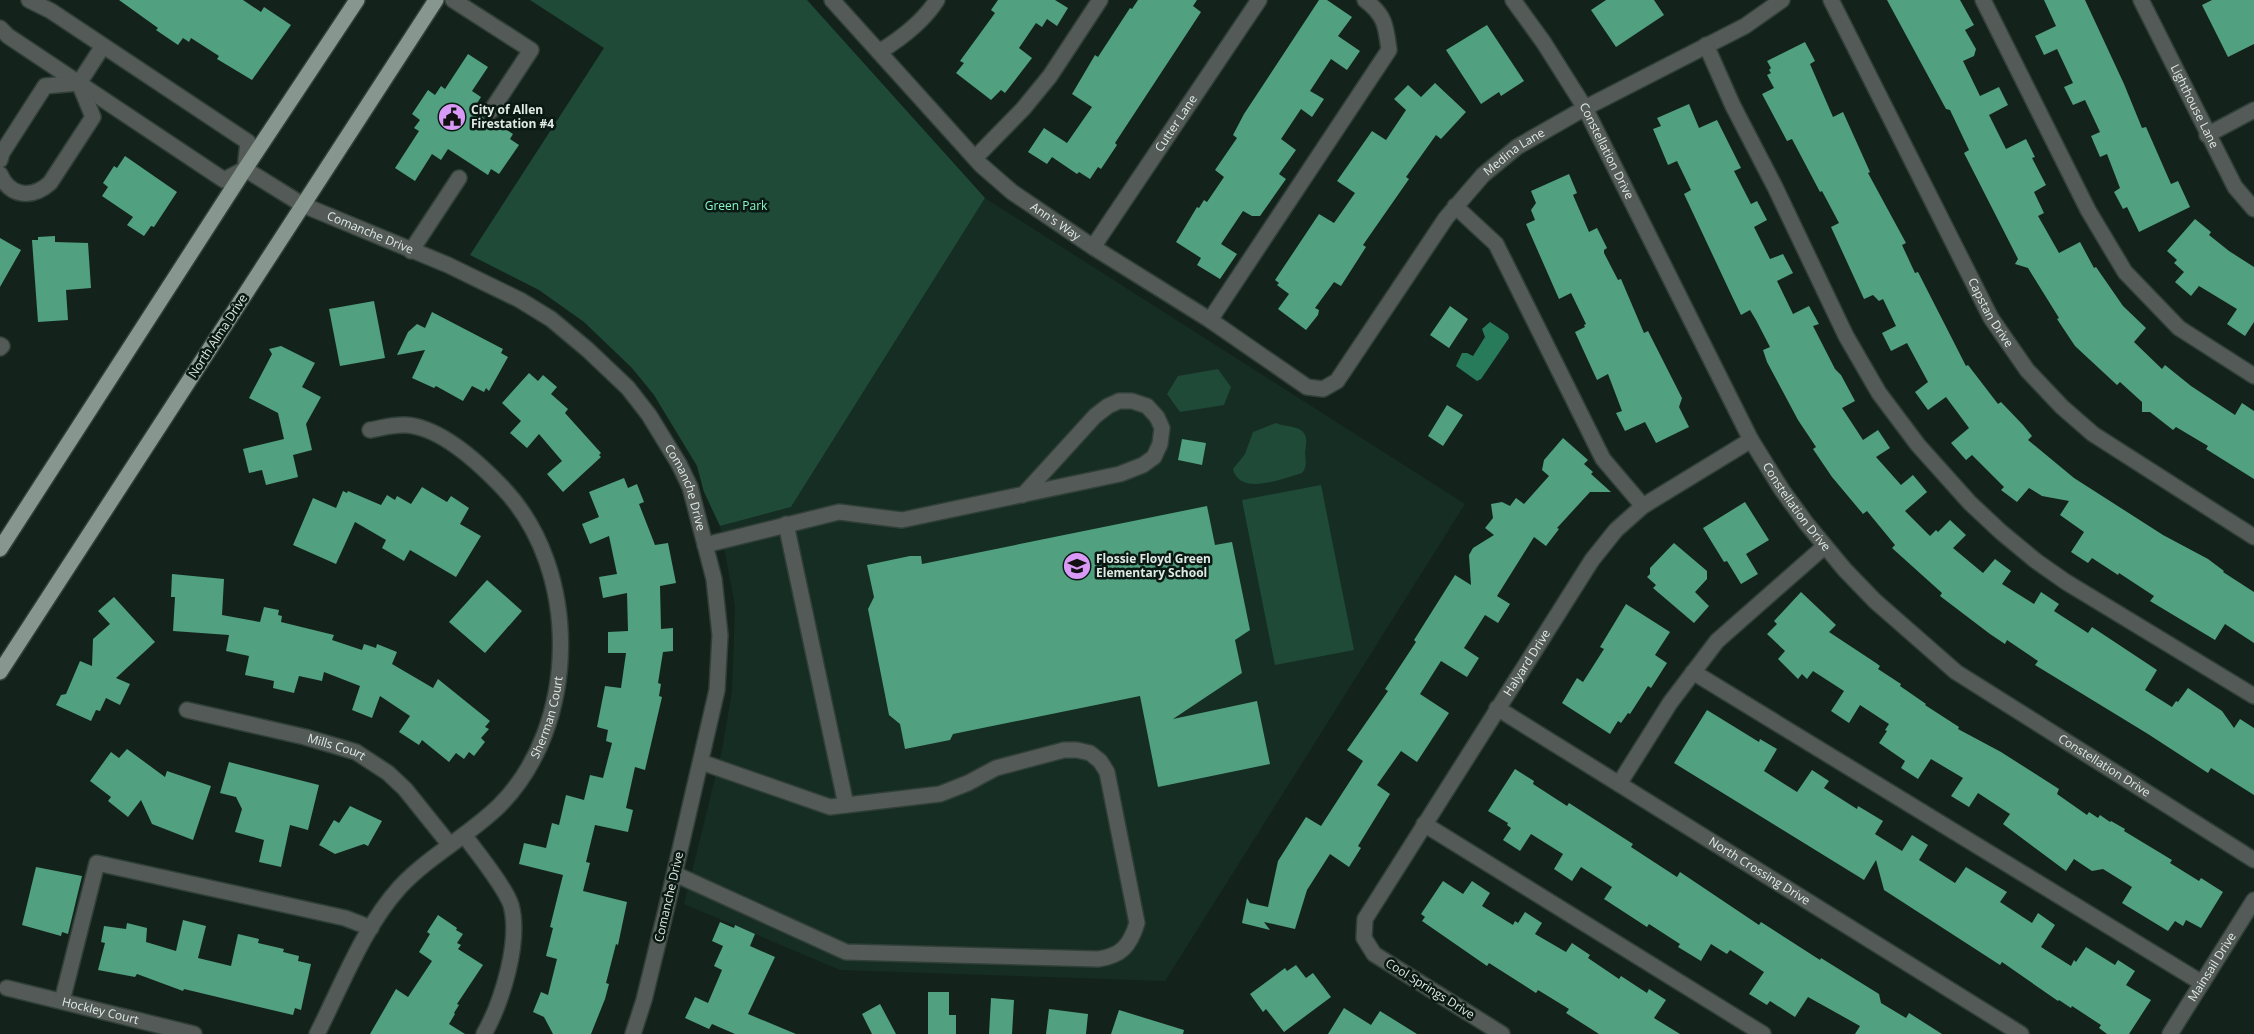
<svg xmlns="http://www.w3.org/2000/svg" width="2254" height="1034" viewBox="0 0 2254 1034" font-family="'Open Sans',sans-serif">
	<style>
		.built { fill: #162d23 }
		.green { fill: #1f4a38 }
		.water { fill: #277b5b }
		.building { fill: #51a07f }
		.lines { fill: none; stroke-linecap: round; stroke-linejoin: round }
		.minor-casing { stroke: #303f38; stroke-width: 18 }
		.major-casing { stroke: #303f38; stroke-width: 18 }
		.minor { stroke: #535a57; stroke-width: 15 }
		.major { stroke: #87968e; stroke-width: 15 }
		.labels { text-anchor: middle; stroke-width: 5; stroke-linejoin: round; paint-order: stroke }
		.street-label { font-size: 12px; fill: #e0eae5; stroke: #0a1913 }
		.poi-label { font-size: 12px; font-weight: bold; fill: #e0eae5; stroke: #0a1913; text-anchor: start }
		.park-label { font-size: 12px; fill: #86f6c6; stroke: #0a1913 }
	</style>
	<rect width="100%" height="100%" fill="#13231c"/>
	<path class="built" d="M985 198 1465 504 1165 981 840 970 684 904 722 750 732 691 735 606 720 526 791 507Z"/>
	<path class="green" d="M530 0H807L985 198 791 507 720 526 704 492 697 466 654 395 632 368 584 322 539 290 470 255 604 48Z
		M1218 369 1231 387 1224 405 1180 412 1167 394 1178 376Z
		M1276 423C1286 428 1303 424 1306 438 1307 443 1305 449 1305 454 1306 461 1307 467 1302 473 1284 478 1240 497 1233 469L1245 454 1253 432Z
		M1321 485 1354 650 1275 665 1242 500Z"/>
	<path class="water" d="M1490 322 1508 334 1509 338 1481 379 1477 381 1456 366 1462 353H1467L1473 356 1485 337 1482 329Z"/>
	<path class="building" d="M119 0H243L261 12 264 7 291 25 252 80 217 59 219 56 191 38 189 42 183 38 178 45 156 30 158 28Z
		M998 0H1055L1068 8 1057 26 1047 19 1042 27 1036 23 1019 48 1032 58 1005 93 1001 90 991 100 956 73 964 63 960 61 995 13 991 10Z
		M1138 0H1197L1193 6 1201 12 1115 143 1117 145 1101 169 1098 167 1090 179 1079 172 1077 174 1052 157 1047 164 1028 152 1044 128 1067 143 1092 107 1072 94 1095 55 1098 57 1130 8 1132 9Z
		M1319 0H1327L1352 17 1338 36 1360 51 1347 70 1331 59 1310 91 1324 99 1312 117 1301 109 1281 139 1296 150 1279 174 1286 179 1260 216H1252L1243 211 1221 244 1237 254 1220 279 1197 265 1201 258 1176 242 1197 207 1199 208 1204 200 1207 202 1224 177 1215 170 1237 138 1233 135 1244 114Z
		M1606 0H1654L1664 15 1616 47 1591 10Z
		M1887 0H1960L1974 25 1965 30 1976 49 1974 56 1963 61 1980 96 1999 87 2008 105 1989 115 2006 149 2026 139 2035 157 2032 158 2046 185 2034 192 2044 213 2038 216 2059 253 2080 242 2094 268 2096 267 2123 306 2146 328 2134 342 2162 369 2165 365 2191 386 2235 415 2242 403 2254 411V479L2206 449 2208 446 2176 427 2173 430 2150 412H2142V402L2120 382 2117 385 2075 346 2057 319 2059 318 2028 268 2015 264 2018 259 1964 153 1969 150 1950 110 1946 109Z
		M2044 0H2085L2124 84 2142 128 2146 127 2171 184 2178 181 2190 207 2139 232 2127 207 2123 209 2114 192 2120 188 2107 154 2100 157 2091 136 2100 132 2085 100 2073 105 2064 87 2073 83 2057 49 2044 55 2035 36 2056 26Z
		M2212 0H2254V44L2228 57 2202 5Z
		M1487 25 1524 81 1501 96 1499 92 1481 104 1446 50Z
		M1805 42 1815 61 1810 64 1833 117 1843 112 1870 172 1868 173 1906 243 1902 245 1915 273 1918 272 1966 366 1968 365 1998 404 2001 402 2023 425 2032 436 2028 440 2074 478 2163 535 2208 559 2224 571 2223 572 2254 592V643L2225 624 2215 640 2150 601 2154 596 2119 573 2118 575 2092 558 2088 563 2071 552 2084 532 2060 515 2069 501 2042 496 2029 488 2017 502 2001 490 2004 487 1972 455 1966 460 1951 443 1969 428 1946 397 1928 410 1915 392 1928 382 1907 343 1891 351 1882 333 1896 326 1883 299 1879 301 1873 295 1864 299 1831 227 1839 223 1822 191 1820 192 1792 139 1787 141 1762 94 1774 88 1767 75 1771 73 1769 70 1771 68 1767 61Z
		M468 54 488 67 472 91 481 97 474 108 485 119 492 120 513 134 510 139 519 145 499 174 491 169 488 175 448 149 441 160 432 154 415 181 395 168 419 131 414 128 420 120 412 114 428 90 435 95 441 86 445 89Z
		M1435 83 1466 112 1441 139 1436 135 1406 177 1409 179 1363 245 1366 247 1341 286 1334 282 1315 308 1319 310 1318 315 1306 330 1278 309 1289 294 1277 285 1279 283 1275 280 1319 214 1334 223 1355 193 1337 181 1372 131 1386 140 1406 110 1394 99 1408 85 1421 97Z
		M1689 104 1699 128 1717 120 1741 168 1734 171 1751 204 1757 201 1767 220 1754 227 1770 259 1783 254 1793 273 1777 281 1793 314 1809 306 1819 324 1813 326 1835 369 1841 375 1855 401 1842 408 1863 440 1878 430 1890 448 1876 457 1901 485 1913 475 1927 492 1905 511 1930 536 1936 530 1938 532 1950 520 1966 535 1953 548 1983 573 1995 559 2011 571 2002 584 2034 604 2041 592 2059 604 2054 611 2088 633 2092 627 2157 670 2145 690 2172 707 2176 701 2178 702 2188 688 2222 711 2234 728 2240 719 2254 728V795L2211 768 2208 773 2148 734 2035 665 2038 661 2007 640 2005 644 1990 634 1940 596 1942 593 1892 548 1895 545 1867 511 1863 514 1832 477 1813 449 1816 447 1798 420 1767 362 1763 350 1770 347 1756 320 1750 310 1741 315 1730 292 1684 194 1691 190 1677 161 1668 165 1653 129 1661 126 1657 118Z
		M125 156 177 192 154 227 151 226 144 236 127 225 133 217 102 196 108 187 103 183 114 166 117 168Z
		M1569 174 1577 193 1573 195 1589 232 1597 228 1607 248 1604 250V253L1618 280 1621 279 1644 333 1648 331 1682 398 1679 407 1689 427 1656 443 1645 422 1625 431 1616 413 1622 411 1608 374 1597 380 1575 332 1585 327 1584 325 1586 324 1571 293 1559 299 1526 224 1535 220 1531 210 1536 203 1531 191Z
		M2195 219 2211 232 2209 235 2229 251 2254 267V322L2245 336 2227 324 2237 309 2199 286 2191 296 2175 282 2184 272 2174 263 2177 260 2167 251Z
		M55 236V242L88 243 91 288 66 290 68 320 38 322 32 240H38V237Z
		M0 238 21 250 0 287Z
		M374 301 385 358 340 366 329 309Z
		M1450 306 1468 319 1449 348 1430 335Z
		M432 312 503 349 501 353 508 357 489 391 486 388 484 392 472 386 463 401 436 386 434 388 412 378 425 350 397 355 408 332 417 324 425 328Z
		M281 346 315 363 302 387 321 397 306 424 312 450 293 455 298 477 266 485 262 470 249 473 243 449 284 439 278 413 249 398 272 354 269 349Z
		M529 373 538 381 543 375 557 387 551 394 568 409 565 413 601 453 599 455 601 457 563 492 547 474 562 461 539 434 527 448 510 433 521 421 502 403Z
		M1447 405 1463 415 1443 446 1428 436Z
		M1563 438 1588 460 1584 464 1593 472 1591 474 1611 492H1590L1557 528 1559 529 1546 546 1534 537 1497 596 1510 604 1498 623 1485 615 1464 648 1479 658 1467 677 1441 661 1420 694 1449 713 1417 762 1401 751 1377 785 1390 794 1358 846 1361 848 1349 867 1330 854 1307 890 1295 929 1264 922 1270 930 1242 923 1247 898 1250 903 1268 907 1278 861 1306 817 1321 826 1363 761 1347 750 1388 691 1385 689 1416 642 1414 640 1455 575 1471 585 1469 555 1473 548 1494 535 1485 528 1493 518 1491 504 1502 502 1510 506 1516 498 1524 504 1549 476 1542 470 1544 460Z
		M1182 439 1206 443 1202 465 1178 460Z
		M624 478 628 488 637 484 644 502 639 504 655 545 668 543 676 583 660 586 661 629 673 628V651L663 652 658 683 661 684 659 696 662 697 645 770 635 767 626 808 633 810 628 832 595 825 586 862 590 863 583 891 627 902 618 945 616 944 606 983 609 984 605 999 591 1034H553L544 1017 533 1012 541 992 548 995 557 959 546 956 553 928 550 927 563 875 519 864 524 843 546 848 552 823 559 825 566 795 584 800 590 775 603 778 612 743 606 741 608 730 597 727 605 686 621 688 626 653H608V632L628 631 627 593 603 598 599 577 617 574 609 536 590 544 582 524 599 517 589 492Z
		M422 487 447 502 451 496 469 508 460 524 481 536 456 577 410 550 404 561 382 548 386 540 355 522 336 564 293 545 313 498 336 508 343 491 347 493 348 491 381 505 387 495 395 500 397 496 411 504Z
		M1745 502 1769 540 1746 554 1758 574 1741 584 1727 561 1724 562 1703 528Z
		M1207 506 1215 545 1232 542 1250 630 1235 640 1242 673 1173 719 1257 701 1270 764 1158 787 1140 696 953 734 950 740 905 749 900 724 889 715 868 609 874 597 867 565 910 556H921L922 564Z
		M1674 543 1707 571V579L1695 592 1709 606 1694 623 1653 588 1656 585 1647 577 1650 574V568Z
		M172 574 224 579 222 615 260 622 264 607 279 610 278 615 282 616 281 622 334 635 332 640 362 650 364 644 376 648 377 644 397 652 392 664 433 688 438 679 490 721 485 727 489 729 481 738 485 742 474 756 469 752 464 759 456 753 449 762 422 740 419 745 399 732 410 716 380 696 372 718 352 710 360 686 324 672 322 681 299 676 294 693 273 688 274 681 245 675 249 656 226 651 229 635 173 631 175 597H171Z
		M487 580 522 611 485 653 449 622Z
		M1801 592 1836 625 1829 632 1876 663 1880 666 1878 669 1901 684 1900 686 1926 704 1925 705 1959 727 1958 729 2001 752 2059 789 2057 794 2087 815 2089 812 2098 818 2100 815 2110 822 2111 821 2125 829 2124 831 2172 860 2170 863 2199 881 2201 878 2223 892 2201 928 2186 920 2183 926 2175 921 2168 931 2122 903 2132 887 2103 869 2092 871 2074 859 2066 871 2003 824 2010 814 1978 793 1969 807 1951 796 1963 778 1931 759 1918 779 1901 768 1905 761 1879 743 1887 731 1885 730 1889 724 1860 705 1849 723 1831 711 1844 691 1813 671 1807 679 1802 674 1798 679 1778 659 1785 651 1767 634 1777 624 1774 621Z
		M114 597 155 642 116 678 130 684 120 705 106 698 100 711 96 710 91 721 56 705 61 695 66 694 80 661 92 666 93 639 110 624 98 611Z
		M1626 604 1670 632 1655 655 1667 663 1651 688 1648 686 1630 714 1628 713 1621 723 1618 721 1610 734 1562 703 1577 678 1583 682 1604 649 1600 647Z
		M1707 710 1759 742 1760 739 1777 749 1764 771 1797 792 1812 770 1829 781 1824 788 1857 809 1858 806 1883 821 1875 834 1902 851 1912 835 1928 845 1919 860 1955 883 1966 867 2007 892 2000 902 2032 923 2038 913 2055 925 2041 947 2071 966 2074 960 2076 962 2086 947 2115 965 2118 960 2135 971 2126 985 2151 1000 2129 1034H2107L2099 1028 2101 1025 2072 1006 2071 1008 2059 1000 2058 1001 2002 962 2000 965 1884 890 1876 860 1864 880 1674 763Z
		M127 749 165 777 167 771 211 786 193 840 152 824 141 800 128 817 108 801 111 797 90 781 111 752 119 758Z
		M229 762 319 785 308 830 290 825 281 867 259 862 264 840 235 832 242 809 236 797 220 793Z
		M1515 769 1534 781 1533 784 1567 806 1569 803 1633 844 1631 847 1677 877 1680 872 1759 925 1761 922 1820 960 1821 958 1879 994 1881 1003 1906 1018 1909 1013 1942 1034H1855L1860 1026 1808 997 1795 1017 1770 1001 1767 1005 1749 994 1764 972 1730 950 1727 954 1711 944 1701 961 1678 947 1680 944 1649 924 1647 927 1604 899 1612 887 1581 867 1572 881 1554 869 1563 854 1531 834 1520 851 1503 840 1511 828 1507 825 1508 823 1488 811Z
		M350 806 382 821 368 846 364 844 335 854 319 845 334 820 339 823Z
		M36 867 82 876 68 934 62 932 61 936 22 925Z
		M1443 881 1463 894 1472 881 1490 893 1482 906 1513 925 1515 921 1518 923 1525 912 1542 923 1535 934 1566 952 1572 943 1590 955 1588 958 1619 979 1621 976 1647 993 1649 989 1666 1000 1654 1018 1680 1034H1599L1566 1013 1569 1009 1538 990 1536 993 1489 963 1487 966 1422 921 1425 917 1421 914Z
		M438 915 457 928 456 930 463 934 457 943 461 945 458 949 483 965 457 1004 459 1005 454 1013 455 1014 449 1024 465 1034H370L396 989 408 997 432 961 419 952 430 934 427 932Z
		M183 920 206 926 198 958 231 966 238 934 259 939 258 943 284 949 283 952 299 956 298 961 311 964 301 1010 295 1008 293 1015 184 989 183 991 137 974 135 977 98 970 105 943 101 942 104 926 126 929 127 923 147 928 146 942 176 951Z
		M720 922 734 928 735 925 755 934 750 946 775 957 748 1014 796 1034H735L712 1024 709 1029 685 1018 695 997 708 1003 722 970 714 966 723 946 712 941Z
		M1296 965 1306 978 1313 973 1331 997 1284 1032 1266 1009 1263 1012 1250 994 1285 968 1287 971Z
		M928 992H949V1015H956V1034H928Z
		M991 998 1014 1000 1012 1034H989Z
		M880 1004 896 1034H872L862 1014Z
		M1344 1008 1371 1025 1380 1011 1417 1034H1328Z
		M1049 1009 1088 1014 1086 1034H1046Z
		M1119 1010 1184 1030 1183 1034H1111Z"/>
	<g class="lines">
		<defs>
			<g id="minor">
				<path d="M29 0 51 11 248 142 245 169"/>
				<path d="M453 0 531 50 491 111"/>
				<path id="s1" d="M832 0 981 165 1012 192 1093 247 1210 320 1307 387 1323 389 1337 381 1446 218 1483 175 1517 147 1585 108 1745 26 1782 0"/>
				<path id="s2" d="M1513 0 1544 43 1585 108 1751 440 1782 490 1806 523 1845 570 1875 601 1956 672 2254 860"/>
				<path id="s3" d="M1831 0 1991 318 2027 370 2062 407 2093 434 2254 537"/>
				<path d="M1983 0 2088 210 2125 272 2179 328 2254 376"/>
				<path id="s4" d="M2141 0 2235 187 2254 209"/>
				<path d="M0 28 8 36 224 180 245 169"/>
				<path d="M1706 45 1733 106 1775 187 1846 336 1879 393 1918 445 1970 503 2001 532 2036 561 2066 582 2254 696"/>
				<path d="M879 52C902 38 923 22 937 0"/>
				<path d="M79 83 103 46"/>
				<path d="M2207 135 2254 110"/>
				<path d="M975 158 1023 109 1050 76 1100 0"/>
				<path d="M0 160 2 153 45 86 79 83"/>
				<path id="s5" d="M245 169 303 205 448 265 520 300 551 319 588 350 628 388 649 415 679 464 690 487 714 579 720 635 717 690 666 910 644 1000 633 1034"/>
				<path d="M0 174C10 197 32 199 50 183L93 117 79 83"/>
				<path d="M1455 206 1496 244 1603 459 1643 506"/>
				<path id="s6" d="M1093 247 1259 0"/>
				<path d="M411 251 459 178"/>
				<path d="M1210 320 1389 50C1386 26 1385 15 1365 0"/>
				<path d="M0 345 2 346 0 348"/>
				<path d="M786 524 846 805"/>
				<path d="M705 545 839 512 902 520 1120 474 1143 465 1154 457 1160 444 1162 428 1157 417 1147 406 1132 401H1119L1108 406 1095 416 1023 495"/>
				<path d="M1693 672 2202 983"/>
				<path id="s7" d="M1497 708 2021 1034"/>
				<path id="s8" d="M187 710 305 737 356 752 388 773 405 789 450 845"/>
				<path d="M1619 784 1670 703 1717 641 1825 546"/>
				<path d="M1424 824 1763 1034"/>
				<path d="M464 835C476 851 505 887 511 905 521 941 502 1002 484 1034"/>
				<path d="M675 874 846 952 1098 959C1121 956 1130 946 1137 923L1107 772 1100 761 1090 753 1077 750H1064L996 768 968 783 940 794 830 807 701 762"/>
				<path id="s9" d="M7 988 194 1034"/>
				<path d="M62 1001 97 863 345 918 371 928"/>
				<path id="s10" d="M317 1034C342 985 363 928 400 887 429 856 468 836 499 806 580 725 581 569 502 487 479 463 440 427 406 425 393 424 382 428 370 430"/>
				<path id="s11" d="M1502 1034 1374 954 1364 938 1365 919 1592 560 1616 530 1643 506 1751 440"/>
				<path id="s12" d="M2170 1034 2254 900"/>
			</g>
			<path id="major" d="M0 549 245 169 357 0
				M0 672 436 0"/>
		</defs>
		<use href="#minor" class="minor-casing"/>
		<use href="#major" class="major-casing"/>
		<use href="#minor" class="minor"/>
		<use href="#major" class="major"/>
	</g>
	<defs>
		<symbol id="civic-disc" viewBox="-11 -11 22 22"><circle r="9.5" fill="#d99af7" stroke="#0a1913"/><path d="M-.6-6.5H3V-4.5H.6V-3L4-1V1h2V6H-6V1h2V-1L-.6-3ZM-1.2 2.5V6h2.4V2.5Z" fill="#111"/></symbol>
		<symbol id="school-disc" viewBox="-11 -11 22 22"><circle r="9.5" fill="#d99af7" stroke="#0a1913"/><path d="M0-5L7-2L0 1L-7-2ZM-4 1L0 2.5L4 1V4Q0 6-4 4Z" fill="#111"/></symbol>
	</defs>
	<g fill-rule="evenodd">
		<use href="#civic-disc" x="436" y="101" width="32" height="32"/>
		<use href="#school-disc" x="1061" y="550" width="32" height="32"/>
	</g>
	<g class="labels">
		<g class="street-label">
			<text dy="4" stroke="none"><textPath href="#s4" startOffset="119">Lighthouse Lane</textPath></text>
			<text dy="4" stroke="none"><textPath href="#s6" startOffset="149">Cutter Lane</textPath></text>
			<text dy="4" stroke="none"><textPath href="#s2" startOffset="178">Constellation Drive</textPath></text>
			<text dy="4" stroke="none"><textPath href="#s1" startOffset="941">Medina Lane</textPath></text>
			<text dy="4" stroke="none"><textPath href="#s1" startOffset="316">Ann's Way</textPath></text>
			<text dy="4" stroke="none"><textPath href="#s5" startOffset="141">Comanche Drive</textPath></text>
			<text dy="4" stroke="none"><textPath href="#s3" startOffset="351">Capstan Drive</textPath></text>
			<text transform="translate(218 336) rotate(-57)" y="4">North Alma Drive</text>
			<text dy="4" stroke="none"><textPath href="#s5" startOffset="561">Comanche Drive</textPath></text>
			<text dy="4" stroke="none"><textPath href="#s2" startOffset="582">Constellation Drive</textPath></text>
			<text dy="4" stroke="none"><textPath href="#s11" startOffset="492">Halyard Drive</textPath></text>
			<text dy="4" stroke="none"><textPath href="#s10" startOffset="400">Sherman Court</textPath></text>
			<text dy="4" stroke="none"><textPath href="#s8" startOffset="154">Mills Court</textPath></text>
			<text dy="4" stroke="none"><textPath href="#s2" startOffset="988">Constellation Drive</textPath></text>
			<text dy="4" stroke="none"><textPath href="#s7" startOffset="309">North Crossing Drive</textPath></text>
			<text transform="translate(669 897) rotate(-77)" y="4">Comanche Drive</text>
			<text dy="4" stroke="none"><textPath href="#s12" startOffset="79">Mainsail Drive</textPath></text>
			<text transform="translate(1430 989) rotate(32)" y="4">Cool Springs Drive</text>
			<text dy="4" stroke="none"><textPath href="#s9" startOffset="96">Hockley Court</textPath></text>
		</g>
		<g class="poi-label">
			<text x="471" y="114">City of Allen<tspan x="471" dy="14">Firestation #4</tspan></text>
			<text x="1096" y="563">Flossie Floyd Green<tspan x="1096" dy="14">Elementary School</tspan></text>
		</g>
		<g class="park-label">
			<text x="736" y="210">Green Park</text>
		</g>
	</g>
</svg>
